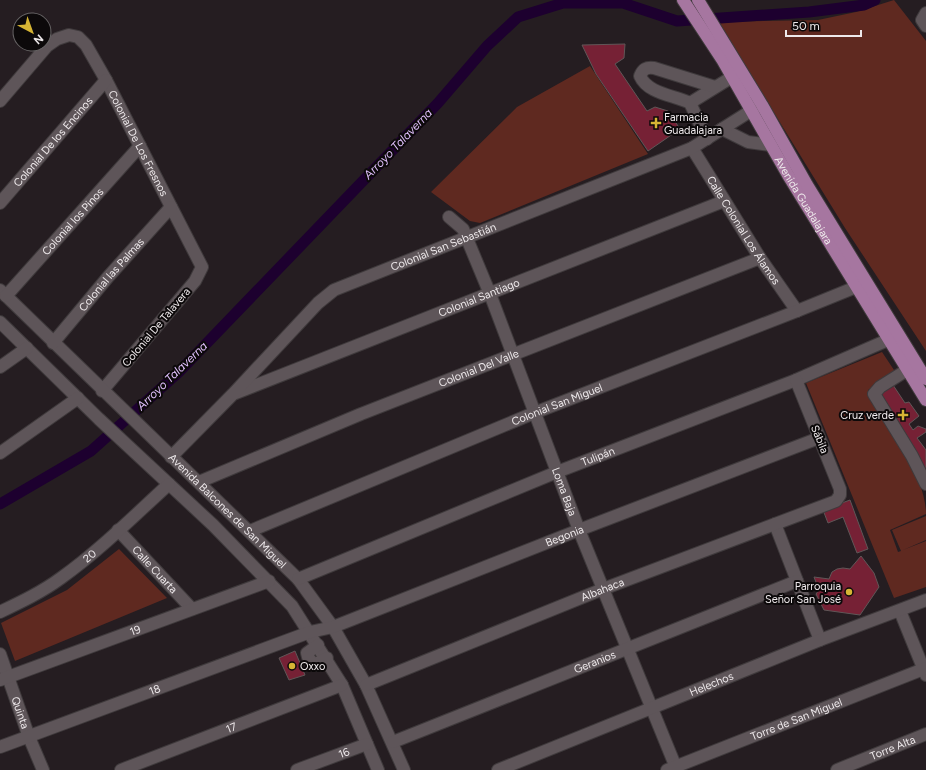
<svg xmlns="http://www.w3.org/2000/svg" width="926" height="770" viewBox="0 0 926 770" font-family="Figtree,sans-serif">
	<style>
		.green { fill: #5f2920 }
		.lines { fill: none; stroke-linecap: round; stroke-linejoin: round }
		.canal { stroke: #1d002f; stroke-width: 11 }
		.building { fill: #762135; stroke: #605657 }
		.minor-casing { stroke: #3f3a3c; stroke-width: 14 }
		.major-casing { stroke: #3f3a3c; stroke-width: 14 }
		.minor { stroke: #5e5559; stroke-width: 12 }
		.major { stroke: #a676a0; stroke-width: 12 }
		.poi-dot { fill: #d6b534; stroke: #0c090a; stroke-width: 1.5 }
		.labels { text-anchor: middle; stroke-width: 4; stroke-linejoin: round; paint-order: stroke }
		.poi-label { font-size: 11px; fill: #eee9eb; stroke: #0c090a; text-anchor: start }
		.street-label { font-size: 11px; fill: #eee9eb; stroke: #0c090a }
		.water-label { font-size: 12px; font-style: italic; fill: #ddbdf9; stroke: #0c090a }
	</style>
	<rect width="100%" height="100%" fill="#251d21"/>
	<path class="green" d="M894 0 926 41V351L845 228 718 22 818 20 856 12Z
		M590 66 648 154 480 223 470 221 431 192 517 107Z
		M882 352 896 373 868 390C887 423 926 476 926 514L890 530 898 552 901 551 892 530 926 516V540L903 550 926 541V587L894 598 806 383Z
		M119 549 167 598 15 661 1 623 67 590Z"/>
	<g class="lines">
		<path class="canal" d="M0 504 91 451 179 372 438 103 487 46 518 17 563 3H623L677 21 809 12 864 5 875 0"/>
	</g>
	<path class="building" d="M625 44 624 58 615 64 647 111 655 107 668 111 680 129 648 151 596 74 582 45Z
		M893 385 905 403 909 402 919 416 909 424 913 430 918 426 926 429V432L917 438 926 450V472L877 395Z
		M850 500 868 549 857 553 843 517 828 523 823 510Z
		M861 556 874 573 879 587 860 615 824 610 816 594 819 590 814 577 829 579 832 572 837 569 843 568 850 569Z
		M295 651 305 675 289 680 279 658Z"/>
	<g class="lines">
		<defs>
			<g id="minor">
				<path d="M926 13 922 20 926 26"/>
				<path id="s1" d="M0 101 47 46 57 39 69 35 78 37 86 45 106 80 202 267 195 281 102 391"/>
				<path d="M690 103 732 77"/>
				<path d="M722 129 748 142 771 145"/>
				<path d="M707 139 690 103C674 95 648 94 640 76 643 69 646 67 654 68L715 87"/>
				<path id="s2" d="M692 148 760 258 797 311"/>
				<path id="s3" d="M0 203 106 80"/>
				<path id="s4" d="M449 217 463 229 490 294 579 530 677 770"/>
				<path id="s5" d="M0 290 298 579 333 627 366 685 404 770"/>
				<path id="s6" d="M6 296 140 146"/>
				<path d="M0 322 99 419 213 525 292 606 342 685 378 770"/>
				<path id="s7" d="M53 343 108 277 171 207"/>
				<path d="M0 367 27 348"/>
				<path d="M907 370 880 387 874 394 912 456 926 484"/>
				<path id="s8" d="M236 393 724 201"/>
				<path d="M0 453 78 398"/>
				<path id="s9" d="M171 457 233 394 318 303 334 290 692 148 760 105"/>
				<path id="s10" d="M199 482 361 414 760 258"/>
				<path d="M775 524 820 640"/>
				<path id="s11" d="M118 530 192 609"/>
				<path id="s12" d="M250 531 534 413 797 311 866 283"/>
				<path id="s13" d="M298 579 557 472 796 380 897 336"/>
				<path d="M900 611 926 675"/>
				<path id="s14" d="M0 612C21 602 42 592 61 578 99 551 134 516 169 484"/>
				<path d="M318 645 307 653 308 657 314 665 327 658"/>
				<path id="s15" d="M0 654 29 737 43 770"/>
				<path id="s16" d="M0 680 269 581"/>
				<path id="s17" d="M366 685 603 589 836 501 840 495V489L796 380"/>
				<path id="s18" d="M393 742 797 581"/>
				<path id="s19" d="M0 747 310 632 333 627 579 530 819 438"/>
				<path id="s20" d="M121 770 342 685"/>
				<path id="s21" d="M297 770 367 744"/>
				<path id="s22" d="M498 770 820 640 926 600"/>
				<path id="s23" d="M667 770 926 668"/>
				<path id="s24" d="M837 770 926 734"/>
			</g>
			<g id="major">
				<path id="s25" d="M683 0 723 61 788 175 926 400"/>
				<path d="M698 0 762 105 807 185 926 379"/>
			</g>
		</defs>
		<use href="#minor" class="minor-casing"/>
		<use href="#major" class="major-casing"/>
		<use href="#minor" class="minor"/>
		<use href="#major" class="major"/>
	</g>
	<g class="poi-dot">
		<path d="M654 117h4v4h4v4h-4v4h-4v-4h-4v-4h4z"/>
		<path d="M901 409h4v4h4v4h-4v4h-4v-4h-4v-4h4z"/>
		<circle cx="849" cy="592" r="4"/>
		<circle cx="292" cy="666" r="4"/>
	</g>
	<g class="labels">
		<g class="poi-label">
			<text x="664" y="121">Farmacia<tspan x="664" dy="13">Guadalajara</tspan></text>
			<text x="894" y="419" text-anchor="end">Cruz verde</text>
			<text x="841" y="590" text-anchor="end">Parroquia<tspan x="841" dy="13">Señor San José</tspan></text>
			<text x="300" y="670">Oxxo</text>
		</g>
		<g class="street-label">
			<text dy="4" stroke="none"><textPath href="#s3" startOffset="81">Colonial De los Encinos</textPath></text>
			<text dy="4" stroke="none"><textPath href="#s1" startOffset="229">Colonial De Los Fresnos</textPath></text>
			<text dy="4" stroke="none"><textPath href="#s25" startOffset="234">Avenida Guadalajara</textPath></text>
			<text dy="4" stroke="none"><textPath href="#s6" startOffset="100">Colonial los Pinos</textPath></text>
			<text dy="4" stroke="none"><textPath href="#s2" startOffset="97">Calle Colonial Los Álamos</textPath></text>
			<text dy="4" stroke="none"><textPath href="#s9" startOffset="351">Colonial San Sebastián</textPath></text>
			<text dy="4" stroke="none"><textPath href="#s7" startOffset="90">Colonial las Palmas</textPath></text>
			<text dy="4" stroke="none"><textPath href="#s8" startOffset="261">Colonial Santiago</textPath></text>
			<text transform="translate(156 327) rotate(-50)" y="4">Colonial De Talavera</text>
			<text dy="4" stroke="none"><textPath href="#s10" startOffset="302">Colonial Del Valle</textPath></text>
			<text dy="4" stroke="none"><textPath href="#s12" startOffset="332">Colonial San Miguel</textPath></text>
			<text transform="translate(820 439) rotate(68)" y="4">Sábila</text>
			<text dy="4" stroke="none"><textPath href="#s13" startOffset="324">Tulipán</textPath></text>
			<text dy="4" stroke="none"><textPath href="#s4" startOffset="300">Loma Baja</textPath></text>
			<text dy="4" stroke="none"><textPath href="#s5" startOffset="317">Avenida Balcones de San Miguel</textPath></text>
			<text dy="4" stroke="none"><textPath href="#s19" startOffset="603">Begonia</textPath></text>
			<text dy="4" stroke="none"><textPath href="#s14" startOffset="106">20</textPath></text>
			<text dy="4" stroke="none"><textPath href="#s11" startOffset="54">Calle Cuarta</textPath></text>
			<text dy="4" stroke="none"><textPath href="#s17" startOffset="255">Albahaca</textPath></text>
			<text dy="4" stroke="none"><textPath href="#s16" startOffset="144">19</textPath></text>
			<text dy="4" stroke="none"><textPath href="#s18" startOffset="217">Geranios</textPath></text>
			<text dy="4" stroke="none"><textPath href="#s22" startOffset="230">Helechos</textPath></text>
			<text dy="4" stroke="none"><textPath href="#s19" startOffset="165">18</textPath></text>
			<text dy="4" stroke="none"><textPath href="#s15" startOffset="62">Quinta</textPath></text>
			<text dy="4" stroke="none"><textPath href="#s23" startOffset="139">Torre de San Miguel</textPath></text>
			<text dy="4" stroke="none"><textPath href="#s20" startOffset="118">17</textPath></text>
			<text dy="4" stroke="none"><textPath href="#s24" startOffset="60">Torre Alta</textPath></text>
			<text dy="4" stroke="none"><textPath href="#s21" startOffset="50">16</textPath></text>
		</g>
		<g class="water-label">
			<text transform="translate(398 144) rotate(-46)" y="4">Arroyo Talaverna</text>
			<text transform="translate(172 376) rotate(-44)" y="4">Arroyo Talaverna</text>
		</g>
	</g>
	<g transform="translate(32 32) rotate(139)"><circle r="19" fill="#0c090a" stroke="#666364"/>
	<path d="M0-3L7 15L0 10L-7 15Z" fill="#d6b534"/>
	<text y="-6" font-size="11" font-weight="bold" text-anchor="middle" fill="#eee9eb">N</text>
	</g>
	<path d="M786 30v6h75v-6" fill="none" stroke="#eee9eb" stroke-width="2"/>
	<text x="792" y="30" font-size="12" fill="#eee9eb" stroke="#0c090a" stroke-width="3" paint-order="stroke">50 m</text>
</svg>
